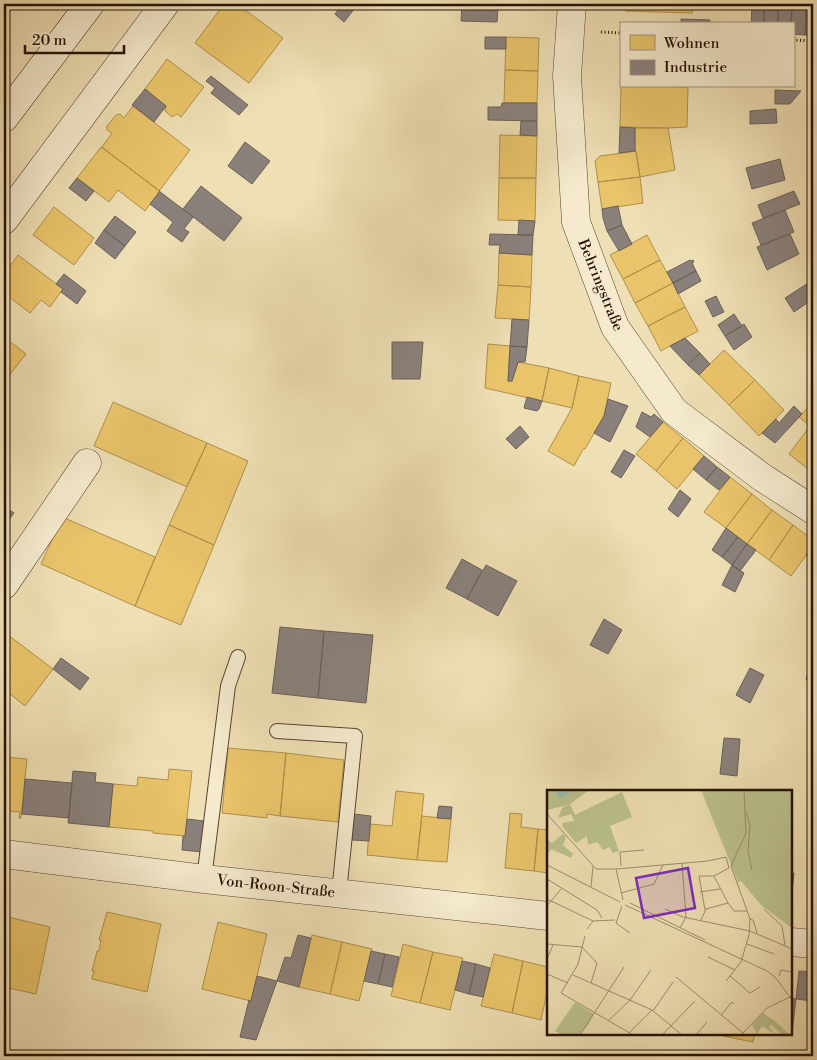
<svg xmlns="http://www.w3.org/2000/svg" width="817" height="1060" viewBox="0 0 817 1060" font-family="'Libre Bodoni',serif">
	<style>
		.homes { fill: #e9c46a; stroke: #ae8f4c }
		.industry { fill: #8a817c; stroke: #6b6059 }
		.lines { fill: none; stroke-linecap: round; stroke-linejoin: round }
		.service-casing { stroke: #574532; stroke-width: 16 }
		.minor-casing { stroke: #574532; stroke-width: 29 }
		.secondary-casing { stroke: #241206; stroke-width: 29 }
		.path { stroke: #241206; stroke-width: 3; stroke-dasharray: 1 2.5; stroke-linecap: butt }
		.service { stroke: #f5eace; stroke-width: 14 }
		.minor { stroke: #f5eace; stroke-width: 28 }
		.secondary { stroke: #f5eace; stroke-width: 28 }
		.labels { text-anchor: middle; stroke-width: 5; stroke-linejoin: round; paint-order: stroke }
		.street-label { font-size: 15px; fill: #241206; stroke: #f5eace }
		.inset-road { fill: none; stroke: #9e8d6e; stroke-width: 1 }
		.view { fill: #7b2cbf; fill-opacity: 0.15; stroke: #7b2cbf; stroke-width: 2.5 }
		.inset-edge { fill: none; stroke: #241206; stroke-width: 2.5 }
	</style>
	<rect width="100%" height="100%" fill="#efdfb4"/>
	<filter id="stains"><feTurbulence type="fractalNoise" baseFrequency=".004" numOctaves="4"/><feColorMatrix values="0 0 0 0 .2 0 0 0 0 .09 0 0 0 0 .02 0 0 0 .5 -.17"/></filter>
	<radialGradient id="worn" r=".72"><stop offset=".6" stop-color="#630" stop-opacity="0"/><stop offset="1" stop-color="#630" stop-opacity=".3"/></radialGradient>
	<path class="homes" d="M224 4H237L283 38 249 83 195 43Z
		M466 4H525V8L466 6Z
		M626 4H693L692 13 626 11Z
		M506 37 539 38 538 71 505 70Z
		M167 59 204 87 181 117 177 114 172 117 165 111 166 106 145 89Z
		M505 70 538 71 537 103H504Z
		M621 86 688 87 687 127 668 128 620 127Z
		M133 106 190 150 159 191 102 147 112 133 107 130V126L116 115 120 114 124 118Z
		M635 128H668L675 170 640 177 636 151H635Z
		M500 135 537 136 536 178H499Z
		M101 147 160 191 145 211 118 190 109 202 77 178Z
		M636 151 640 177 598 182 595 161 600 156Z
		M640 177 643 203 602 209 598 182Z
		M499 178H536L535 221 498 220Z
		M54 207 94 238 74 265 33 235Z
		M647 235 660 260 623 279 610 255Z
		M499 253 532 255 531 287 498 285Z
		M18 255 63 289 50 307 41 300 30 313 4 293V274Z
		M660 260 673 283 635 303 623 279Z
		M673 283 685 307 648 326 635 303Z
		M498 285 531 287 529 320 495 318Z
		M685 307 698 331 661 351 648 326Z
		M4 337 26 354 4 382Z
		M488 344 510 346 508 381H512L518 362 549 368 542 401 485 388Z
		M724 350 755 380 729 405 699 375Z
		M549 368 579 376 572 408 542 401Z
		M579 376 611 383 604 416 585 449H583L574 466 548 451 572 408Z
		M755 380 784 410 759 436 729 405Z
		M113 402 207 443 187 487 94 446Z
		M813 402V473L789 454 810 426 799 417Z
		M663 422 683 438 656 471 636 454Z
		M683 438 704 456 677 489 656 471Z
		M207 443 248 461 214 545 169 525Z
		M730 477 752 494 726 528 704 512Z
		M752 494 772 510 747 544 726 528Z
		M772 510 793 525 769 560 747 544Z
		M62 517 155 557 135 606 41 564Z
		M169 525 214 545 181 625 135 606Z
		M793 525 813 540V546L791 576 769 560Z
		M4 632 53 669 25 706 4 689Z
		M228 748 286 753 280 816 267 814V818L222 813Z
		M286 753 344 760 338 822 280 816Z
		M4 757 27 759 21 818H19L20 812 4 811Z
		M169 769 192 771 185 836 153 833V831L109 827 113 784 137 786 138 777 168 780Z
		M396 791 424 794 417 860 367 855 370 824 392 826Z
		M510 813 522 814 521 827 538 829 534 871 505 868Z
		M422 816 451 819 447 862 417 860Z
		M538 829 548 830V873L534 871Z
		M107 912 161 924 147 992 92 979 94 971H92L97 951H99L101 940H99Z
		M4 916 50 927 36 994 4 987Z
		M218 922 267 934 251 1001 202 989Z
		M312 935 342 942 330 994 299 987Z
		M342 942 372 949 359 1001 330 994Z
		M403 944 433 952 420 1003 391 996Z
		M433 952 463 958 450 1010 420 1003Z
		M494 954 523 961 512 1013 481 1006Z
		M523 961 548 967V988L541 1020 512 1013Z
		M724 1034H755L753 1042 723 1036Z"/>
	<path class="industry" d="M343 4H358L344 22 335 14Z
		M462 4 466 5V6L498 7 497 22 461 21Z
		M752 7H764V24H751Z
		M764 7H778V24H764Z
		M778 7 792 8 791 24H778Z
		M792 8H806L805 35 793 34V24H791Z
		M806 8H813V35H805Z
		M681 19 710 20V24H728H681Z
		M485 37H506V49H485Z
		M211 76 248 105 239 115 211 93 215 88 206 81Z
		M145 89 166 106 154 122 132 105Z
		M775 90 801 91 790 104H775Z
		M502 103H537V121L488 120V107H501Z
		M776 109 777 123 750 124V111Z
		M521 121H537V136L520 135Z
		M620 127 635 128V151L619 153Z
		M245 142 270 161 252 184 228 166Z
		M780 159 785 180 752 189 746 168Z
		M77 178 94 191 86 201 69 188Z
		M201 186 242 218 224 241 183 209Z
		M159 191 193 217 184 229 189 232 182 242 167 231 173 222 150 204 160 191Z
		M794 191 800 204 763 218 758 205Z
		M618 206 622 225 607 231 603 218 602 209Z
		M785 210 794 232 761 245 752 223Z
		M115 216 136 232 125 246 104 230Z
		M519 220 535 221 533 235H518Z
		M622 225 632 244 619 251 607 231Z
		M104 230 125 246 115 259 95 243Z
		M490 234 533 235 532 255 499 253 500 245H489Z
		M790 234 799 254 767 270 757 247Z
		M690 260 691 261 693 260 694 262 692 263 696 271 673 283 667 272Z
		M696 271 701 281 678 294 673 283Z
		M64 274 86 291 77 304 61 292 63 289 56 284Z
		M813 280V299L794 312 785 298Z
		M716 296 724 312 713 317 705 301Z
		M734 314 742 326 725 336 718 325Z
		M512 319 529 320 527 347 510 346Z
		M744 324 752 337 734 350 725 336Z
		M685 338 700 353 688 365 670 346Z
		M392 342H423L420 379H392Z
		M510 346 527 347 525 362H518L512 381H508Z
		M700 353 710 364 699 375 688 365Z
		M813 382V395L807 388Z
		M527 397 542 401 539 409 537 411 524 408Z
		M608 399 628 406 610 442 594 433 604 416Z
		M794 406 802 414 775 443 762 433 776 419 779 423Z
		M642 412 651 417 654 414 663 422 650 437 636 427Z
		M520 426 529 437 516 449 506 439Z
		M624 450 635 456 621 478 611 472Z
		M704 456 717 467 706 480 693 469Z
		M717 467 730 477 719 490 706 480Z
		M680 490 691 499 678 517 668 509Z
		M4 506 14 513 4 526Z
		M726 528 738 537 722 557 712 550Z
		M738 537 747 544 732 565 722 557Z
		M747 544 756 550 740 571 732 565Z
		M813 546V559L806 555Z
		M462 559 482 570 467 599 446 588Z
		M486 565 517 581 498 616 467 599Z
		M732 565 744 573 735 592 722 585Z
		M604 619 622 630 608 654 590 645Z
		M280 627 324 631 318 698 272 693Z
		M324 631 373 635 366 703 318 698Z
		M61 658 89 678 80 690 53 669Z
		M813 660V682L806 679Z
		M750 668 764 675 750 703 736 695Z
		M724 738 740 739 737 776 720 774Z
		M73 771 96 773 95 782 113 784 109 827 68 823Z
		M25 779 72 783 69 818 22 814Z
		M439 806 452 807 451 819 437 818Z
		M354 814 371 816 369 841 352 840Z
		M187 819 204 821 202 852 182 850 183 836H185Z
		M791 873H794L791 901Z
		M298 935 311 938 299 987 277 981 285 957 291 958Z
		M371 951 385 954 378 984 364 981Z
		M385 954 399 957 392 987 378 984Z
		M462 961 476 964 469 994 455 990Z
		M476 964 490 968 483 997 469 994Z
		M799 971 813 972 812 1001 796 999Z
		M257 976 277 981 256 1040 240 1037 249 1000 251 1001Z
		M791 998 796 999 792 1033H791Z"/>
	<g class="lines">
		<defs>
			<path id="service" d="M277 731 355 736 339 893
				M204 879 228 686 238 657"/>
			<path id="minor" d="M572 4 567 76 576 222 615 327 674 411 763 478 813 510
				M4 220 165 4
				M4 585 87 463
				M4 854 204 879 548 916
				M791 942 813 944"/>
			<path id="secondary" d="M4 118 90 4"/>
		</defs>
		<use href="#service" class="service-casing"/>
		<use href="#minor" class="minor-casing"/>
		<use href="#secondary" class="secondary-casing"/>
		<path class="path" d="M601 32 621 33
			M793 40 813 41"/>
		<use href="#service" class="service"/>
		<use href="#minor" class="minor"/>
		<use href="#secondary" class="secondary"/>
	</g>
	<g class="labels">
		<g class="street-label">
			<text transform="translate(601 285) rotate(68)" y="5">Behringstraße</text>
			<text transform="translate(276 886) rotate(6)" y="5">Von-Roon-Straße</text>
		</g>
	</g>
	<g transform="translate(547 790)">
		<rect width="245" height="245" fill="#efdfb4"/>
		<path d="M0 0H42L23 14 28 25 75 2 85 27 63 36 72 61 65 63 63 57 56 60 50 52 41 55 40 46 29 53 15 36 16 33 27 31 24 24 11 28 15 18 21 15 0 20ZM154 0H245V138L214 115 194 91 191 92ZM16 44 19 47 16 55 26 64 24 68 4 59 0 65V49L5 53ZM28 212 47 224 41 235 32 245H15L8 241ZM216 223 229 232 243 245H236L224 235 222 237 229 245 215 236 210 244 205 235Z" fill="#bbc18c"/>
		<path d="M8 0H29L12 9Z" fill="#9abcb0"/>
		<path class="inset-road" d="M199 22 203 35 201 61 205 80M0 24 49 79H69L76 110M0 75 73 112M74 76 73 62 97 60M69 79 161 71 179 67 182 78 167 86H152L158 120M0 89 50 120 55 128M44 97 46 76M153 102 173 99M74 103 107 94 116 75M0 109 46 131M83 113 158 150M181 113 187 121H200M78 115 220 181 229 188 245 210M0 116 14 99M75 116 69 133 83 143M118 119 136 127 203 141 245 159M217 119 235 136 238 155M203 129 206 130 210 143M154 130 159 119 181 113 167 86M133 138 139 127 135 73M40 139 46 131 68 130M38 146 31 174 14 203 86 245M0 154 35 157M200 154 227 164M35 157 50 173 44 193M161 167 188 180M0 169 6 155M194 172 202 145 203 129 184 76 199 43 197 0M0 184 21 193M26 185 105 220 135 245M183 186 203 203 213 197M232 186 234 180 245 182M129 187 196 243M179 191 194 172M106 221 126 192M175 224 185 212 187 214M61 231 83 210 104 180M82 243 105 220M33 245 77 177M115 245 148 211M149 245 160 232M194 245 220 218 245 206"/>
		<path class="view" d="M141 78 148 118 97 128 89 88Z"/>
		<rect width="245" height="245" class="inset-edge"/>
	</g>
	<rect width="817" height="1060" fill="none" stroke="#efdfb4" stroke-width="20"/>
	<rect x="5" y="5" width="807" height="1050" fill="none" stroke="#241206" stroke-width="2.5"/>
	<rect x="10" y="10" width="797" height="1040" fill="none" stroke="#241206"/>
	<rect x="620" y="22" width="175" height="65" fill="#f5eace" stroke="#a1947e"/>
	<rect x="630" y="35" width="25" height="15" fill="#e9c46a" stroke="#a1947e"/>
	<text x="664" y="48" font-size="15" fill="#241206">Wohnen</text>
	<rect x="630" y="60" width="25" height="15" fill="#8a817c" stroke="#a1947e"/>
	<text x="664" y="72" font-size="15" fill="#241206">Industrie</text>
	<path d="M25 45v8h99v-8" fill="none" stroke="#241206" stroke-width="2.5"/>
	<text x="32" y="45" font-size="15" fill="#241206" stroke="#f5eace" stroke-width="4" paint-order="stroke">20 m</text>
	<rect width="100%" height="100%" filter="url(#stains)"/>
	<rect width="100%" height="100%" fill="url(#worn)"/>
</svg>
